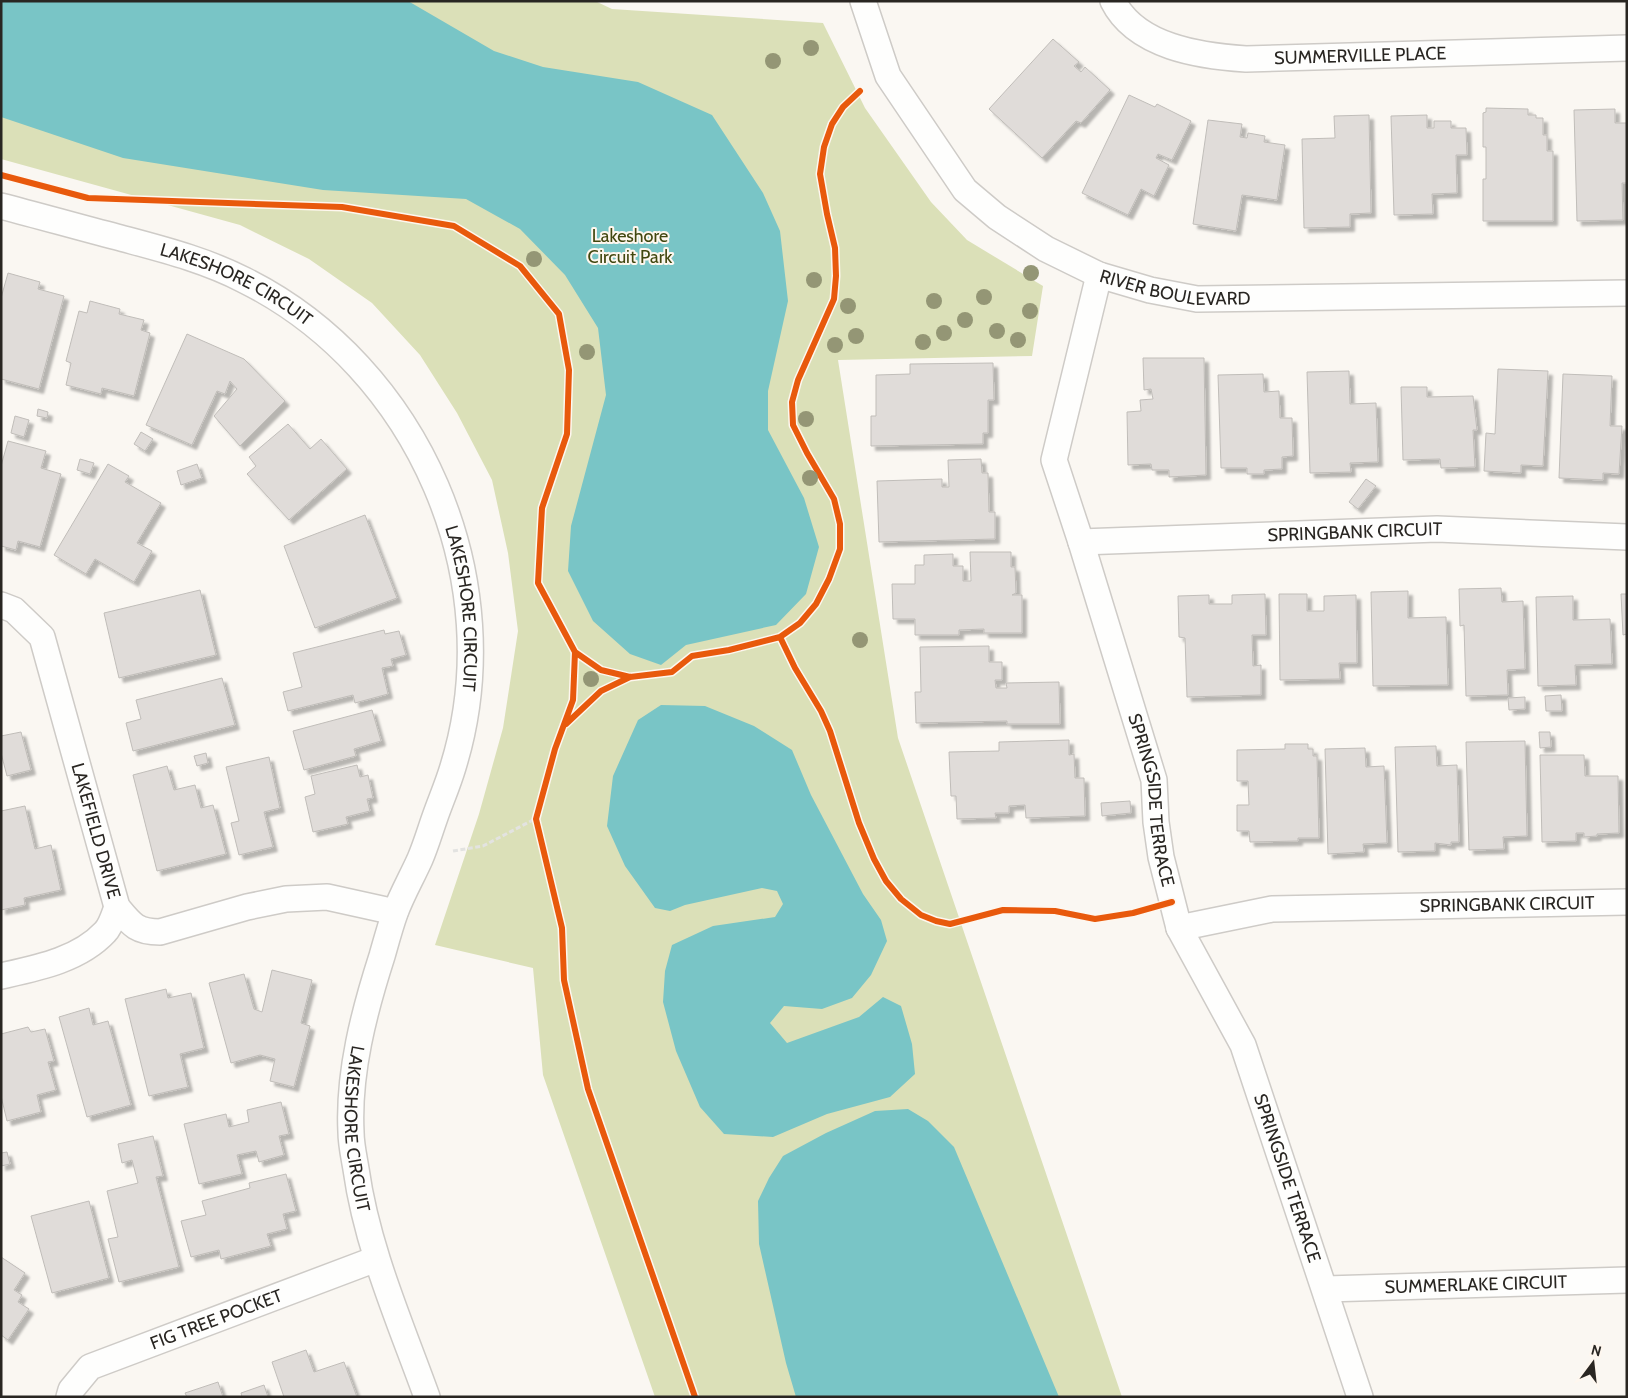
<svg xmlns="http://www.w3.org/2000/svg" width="1628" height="1398" viewBox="0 0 1628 1398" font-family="Cabin,sans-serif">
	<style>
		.green { fill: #dbe0b8 }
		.water { fill: #79c5c6 }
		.building { fill: #e0dcd9; stroke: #c0bdb9; filter: url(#shadow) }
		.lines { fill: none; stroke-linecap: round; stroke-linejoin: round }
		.street-casing { stroke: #cecbc7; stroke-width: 28 }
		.path { stroke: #e3e3e1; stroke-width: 3; stroke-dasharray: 5 2.5; stroke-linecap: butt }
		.street { stroke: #fefefd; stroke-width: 25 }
		.cycleway-casing { stroke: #fef7ef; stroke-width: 9 }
		.cycleway { stroke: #e8590c; stroke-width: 6 }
		.tree { fill: #949675 }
		.labels { text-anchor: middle; stroke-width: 4; stroke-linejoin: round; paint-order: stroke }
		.street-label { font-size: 18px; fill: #292622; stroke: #fef7ef }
		.park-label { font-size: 18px; fill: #41470f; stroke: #fef7ef }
	</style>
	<defs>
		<filter id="shadow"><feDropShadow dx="4.5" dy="4.5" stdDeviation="1" flood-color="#0004"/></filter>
	</defs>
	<rect width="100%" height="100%" fill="#faf7f2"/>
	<path class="green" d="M1 1H595L612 9 823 23 865 108 931 202 967 240 1043 286 1032 356 838 360 898 738 1122 1397H655L543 1075 533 968 435 945 479 814 503 728 518 631 508 553 492 480 457 413 420 355 372 303 309 259 240 225 1 159Z"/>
	<path class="water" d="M1 1H408L494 51 543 67 638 82 712 115 763 193 780 231 788 301 768 391V430L804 498 819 547 806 594 776 625 686 645 661 665 630 654 593 621 568 571 571 526 606 395 598 328 565 275 520 229 466 199 323 190 123 158 1 117Z
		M661 705 705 706 754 726 792 750 811 795 863 894 881 920 887 941 871 975 852 998 822 1009 784 1006 770 1023 787 1043 859 1017 883 997 901 1006 912 1044 915 1074 890 1097 827 1114 773 1137 724 1134 700 1107 676 1051 663 1002 665 971 672 945 713 926 775 917 783 904 777 891 762 888 685 905 670 911 655 908 625 866 607 826 613 776 638 720Z
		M908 1109 928 1121 954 1147 1059 1397H796L786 1363 759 1244 758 1201 769 1178 783 1156 826 1133 875 1111Z"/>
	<path class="building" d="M1053 39 1079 62 1074 66 1081 72 1085 67 1110 90 1081 123 1076 121 1042 158 989 109Z
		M1129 95 1155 107 1157 104 1191 121 1172 160 1158 154 1156 158 1169 165 1154 196 1141 189 1128 215 1082 193Z
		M1486 108 1528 109V115H1536V118H1543V135H1547V151H1553V221H1483V179H1486V147H1483V113L1486 112Z
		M1615 109V123H1627V183H1622L1623 220 1577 221 1574 110Z
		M1369 115 1371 213 1350 214V227L1304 228 1302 139 1335 138 1334 116Z
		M1427 115V128H1434V121H1451V128H1466L1467 155H1456L1457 193 1432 194 1433 214 1394 215 1391 116Z
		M1208 120 1242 124 1240 137 1247 138 1248 133 1265 136 1264 142 1285 145 1277 200 1242 195 1236 231 1193 224Z
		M8 273 40 282 38 289 64 296 39 389 1 379V298Z
		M90 301 120 309 119 314 144 320 141 330 150 333 134 396 102 388 101 394 66 385 71 363 66 361 79 311 87 313Z
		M187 334 244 359 285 401 240 446 214 416 237 389 230 381 225 394 217 391 192 445 146 425Z
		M1143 358H1204L1206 475 1169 477V470H1152L1151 464 1128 465 1127 412 1141 411 1140 400 1153 399 1151 389 1144 390Z
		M993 363 994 400H988V433H983V444L871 446V416H876V375L910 374V364Z
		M1498 369 1548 371 1543 466 1521 465V473L1484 471 1486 433 1495 434Z
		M1349 371 1350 404 1376 403 1378 462 1350 463 1351 472 1310 473 1307 372Z
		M1263 374 1264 392 1279 391 1280 418H1292L1293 456 1282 457V469L1264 470V474H1247V468H1221L1218 375Z
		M1563 374 1612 376 1610 426H1622L1619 474 1603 473V480L1559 478Z
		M1401 387H1427V397L1473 396 1477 430H1473L1475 467 1441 468 1440 459 1403 460Z
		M38 409 48 412 47 418 37 416Z
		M15 416 29 420 24 437 11 433Z
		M288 424 310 449 321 439 347 469 289 520 247 474 256 466 249 457Z
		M141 432 153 439 145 451 134 444Z
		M8 441 46 451 41 468 61 474 40 547 18 541 16 550 1 546V466Z
		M80 459 94 463 90 474 77 470Z
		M981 459 982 473H988L989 512H995V539L879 542 877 481 942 479V487H949L948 460Z
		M108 464 129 476 125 482 161 503 137 543 152 551 134 582 95 559 86 574 54 555Z
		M197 464 202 478 181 485 177 471Z
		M1366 479 1376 486 1358 509 1349 502Z
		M365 515 397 598 315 628 284 546Z
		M970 552H1011V567H1015L1016 593 1012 595H1022V633H984V629L959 630V635H915V619H893L892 584H915V565H924V555L953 554V566H963V581H971Z
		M1501 588 1502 602 1523 601 1525 669 1507 670 1508 695 1466 696 1464 625 1460 626 1459 589Z
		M200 590 216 655 119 678 104 613Z
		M1408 591V618L1446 617 1448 685 1373 686 1371 592Z
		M1265 594 1266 635H1252L1253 666 1261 665V695L1187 697 1185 638 1179 637 1178 596 1209 595V604H1232V595Z
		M1279 594H1307V611H1324V596L1356 595 1357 663H1339L1340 679 1280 680Z
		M1621 594H1627V634L1623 635Z
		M1573 596V620L1610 619 1612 664 1575 665 1576 685 1538 686 1536 597Z
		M384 630 385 634 399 631 406 655 391 659 393 666 382 668 388 694 355 703 353 695 288 711 283 692 302 687 293 653Z
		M989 646V662H1002V680H995L996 688H1007L1006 683 1059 682 1060 724H1007V721L916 723 915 692H921L920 647Z
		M222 678 235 725 133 751 126 723 141 719 136 700Z
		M1561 695 1562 711H1546L1545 696Z
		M1525 697V709L1509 710 1508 698Z
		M372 710 381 741 354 749 356 756 304 770 293 731Z
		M21 732 31 770 7 776 1 753V736Z
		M1539 732H1550L1551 747 1540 748Z
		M1069 740V755L1074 754 1075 778H1084L1085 816 1026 818 1025 805 1009 806V813H995L996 818 957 819 956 796H951L949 752 999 751V742Z
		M1525 741 1527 836 1503 837 1504 849 1469 850 1466 742Z
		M1285 744H1308V749H1313V756H1317L1319 838H1298V841L1250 842 1249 831H1237V805H1249L1248 781H1237V750L1285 749Z
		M1436 746 1437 766 1457 765 1459 842H1451V845L1435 843V851L1398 852 1395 747Z
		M1365 748 1366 767 1384 766 1387 843 1363 844 1364 852 1328 854 1325 749Z
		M206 753 208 763 197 766 194 756Z
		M1540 755H1584L1585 776H1618L1619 833 1597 834V836L1584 837V833H1576V841L1542 842Z
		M269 757 280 808 264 812 273 847 239 855 231 823 239 821 226 767Z
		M357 765 360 777 368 775 373 798 367 799 370 811 346 817 348 824 313 832 305 797 315 794 311 776Z
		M167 766 174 790 195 785 201 808 213 805 226 854 157 871 133 775Z
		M1130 801 1131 813 1102 816 1101 803Z
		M25 806 35 849 51 845 61 890 24 898 25 905 1 910V811Z
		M272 970 312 980 301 1023 310 1026 294 1087 270 1081 275 1059 260 1055 231 1063 209 983 244 974 254 1009 262 1012Z
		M166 989 168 998 191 993 204 1048 180 1054 188 1087 149 1096 125 999Z
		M89 1008 93 1025 108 1021 131 1105 87 1117 59 1017Z
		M28 1027 31 1032 45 1029 54 1061 48 1062 56 1090 37 1095 41 1112 7 1121 1 1096V1034Z
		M281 1102 289 1134 279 1136 284 1155 259 1162 256 1151 237 1155 242 1174 199 1184 184 1124 226 1114 229 1127 249 1122 247 1110Z
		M153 1136 163 1176 156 1177 179 1267 119 1282 108 1239 118 1237 107 1191 138 1183 132 1160 122 1163 118 1144Z
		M7 1152 10 1164 1 1166V1153Z
		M286 1174 296 1211 283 1214 287 1229 267 1234 271 1246 221 1259 219 1250 191 1257 181 1221 206 1215 202 1201 250 1188 249 1183Z
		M89 1201 109 1278 52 1293 31 1216Z
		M1 1257 25 1273 14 1290 22 1295 18 1302 29 1309 8 1340 1 1335Z
		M306 1350 314 1372 344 1362 357 1397H284L272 1362Z
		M218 1382 223 1397H187L185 1393Z
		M264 1385 268 1397H242L241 1393Z"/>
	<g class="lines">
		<defs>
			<g id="street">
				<path id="s1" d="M863 1 888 76 965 190 997 217 1046 249 1099 275 1150 290 1197 299 1627 293"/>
				<path id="s2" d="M1113 1C1136 47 1200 56 1246 59L1627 48"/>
				<path id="s3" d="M1 206C40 216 78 227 117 237 161 249 203 259 244 280 419 367 511 580 453 767 448 784 441 800 435 817 430 831 426 845 420 859 412 877 402 894 395 913 390 927 386 942 382 956 364 1012 348 1073 351 1132 351 1144 354 1157 356 1169 367 1248 400 1322 427 1397"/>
				<path id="s4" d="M1099 275 1054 460 1081 542 1154 780 1156 822 1161 857 1179 928 1243 1045 1360 1397"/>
				<path id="s5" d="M1081 542 1437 529 1627 537"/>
				<path id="s6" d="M1 605 14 610 42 637 117 907C131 924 136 932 160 932L247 907 286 899 327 897 395 912"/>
				<path id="s7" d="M1179 928 1272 909 1627 902"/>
				<path d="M1 976C37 968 79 960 105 932 111 926 114 915 117 907"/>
				<path id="s8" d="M1326 1289 1627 1280"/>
				<path id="s9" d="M69 1397 71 1390 90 1367 376 1259"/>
			</g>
		</defs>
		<use href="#street" class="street-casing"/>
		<path class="path" d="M91 198 342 207 454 226 520 266 559 314 569 370 567 434 542 508 538 583 575 652 573 700 555 749 536 819 562 928 564 980 588 1089 695 1397
			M780 637 795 668 821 711 830 731 859 823 874 859 886 881 901 899 921 915 936 921 950 924 1003 910 1055 911 1095 919 1144 910
			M575 652 601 670 630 677 672 672 692 656 729 650 780 637 800 623 816 604 829 579 840 549V524L834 499 807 453 793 425 792 402 798 380 834 299 836 276 835 248 827 214 820 174 824 147 832 124 843 107 860 91
			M453 851 483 846 535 819"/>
		<use href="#street" class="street"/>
		<defs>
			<path id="cycleway" d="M1 175 88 198 342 207 454 226 520 266 559 314 569 370 567 434 542 508 538 583 575 652 573 700 555 749 536 819 562 928 564 980 588 1089 695 1397
				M780 637 795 668 821 711 830 731 859 823 874 859 886 881 901 899 921 915 936 921 950 924 1003 910 1055 911 1095 919 1133 913 1172 902
				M575 652 601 670 630 677 672 672 692 656 729 650 780 637 800 623 816 604 829 579 840 549V524L834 499 807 453 793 425 792 402 798 380 834 299 836 276 835 248 827 214 820 174 824 147 832 124 843 107 860 91
				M566 724 601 691 630 677"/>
		</defs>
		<use href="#cycleway" class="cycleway-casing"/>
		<use href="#cycleway" class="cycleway"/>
	</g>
	<g class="tree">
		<circle cx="811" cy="48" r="8"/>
		<circle cx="773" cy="61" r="8"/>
		<circle cx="534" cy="259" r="8"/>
		<circle cx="1031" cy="273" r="8"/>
		<circle cx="814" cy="280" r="8"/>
		<circle cx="984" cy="297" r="8"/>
		<circle cx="934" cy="301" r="8"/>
		<circle cx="848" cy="306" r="8"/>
		<circle cx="1030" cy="311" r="8"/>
		<circle cx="965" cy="320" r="8"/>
		<circle cx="997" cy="331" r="8"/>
		<circle cx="944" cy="333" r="8"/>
		<circle cx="856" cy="336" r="8"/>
		<circle cx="1018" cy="340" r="8"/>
		<circle cx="923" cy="342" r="8"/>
		<circle cx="835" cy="345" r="8"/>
		<circle cx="587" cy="352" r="8"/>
		<circle cx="806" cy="419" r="8"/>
		<circle cx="810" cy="478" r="8"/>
		<circle cx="860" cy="640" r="8"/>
		<circle cx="591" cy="679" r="8"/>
	</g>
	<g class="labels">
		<g class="street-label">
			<text dy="6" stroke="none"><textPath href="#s2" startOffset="266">SUMMERVILLE PLACE</textPath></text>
			<text dy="6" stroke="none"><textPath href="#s1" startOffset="454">RIVER BOULEVARD</textPath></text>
			<text dy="6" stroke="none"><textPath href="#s3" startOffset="249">LAKESHORE CIRCUIT</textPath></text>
			<text dy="6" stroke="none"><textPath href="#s5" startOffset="274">SPRINGBANK CIRCUIT</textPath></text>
			<text dy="6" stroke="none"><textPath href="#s3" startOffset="668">LAKESHORE CIRCUIT</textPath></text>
			<text dy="6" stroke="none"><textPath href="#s4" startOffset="545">SPRINGSIDE TERRACE</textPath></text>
			<text dy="6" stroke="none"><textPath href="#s6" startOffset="254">LAKEFIELD DRIVE</textPath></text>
			<text dy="6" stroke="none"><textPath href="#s7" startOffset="330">SPRINGBANK CIRCUIT</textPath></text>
			<text dy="6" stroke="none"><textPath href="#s3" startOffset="1208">LAKESHORE CIRCUIT</textPath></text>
			<text dy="6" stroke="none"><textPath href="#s4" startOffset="950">SPRINGSIDE TERRACE</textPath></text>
			<text dy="6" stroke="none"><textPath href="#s8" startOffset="150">SUMMERLAKE CIRCUIT</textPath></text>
			<text dy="6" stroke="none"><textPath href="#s9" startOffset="172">FIG TREE POCKET</textPath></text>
		</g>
		<g class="park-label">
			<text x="630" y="242">Lakeshore<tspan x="630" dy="21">Circuit Park</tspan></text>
		</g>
	</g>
	<rect width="1628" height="1398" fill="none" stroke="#292622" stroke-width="5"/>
	<g transform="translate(1593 1363) rotate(15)" stroke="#fef7ef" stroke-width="4" paint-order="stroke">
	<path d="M0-4L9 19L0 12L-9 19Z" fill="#292622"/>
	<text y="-8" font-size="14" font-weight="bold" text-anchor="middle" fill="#292622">N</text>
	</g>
</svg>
